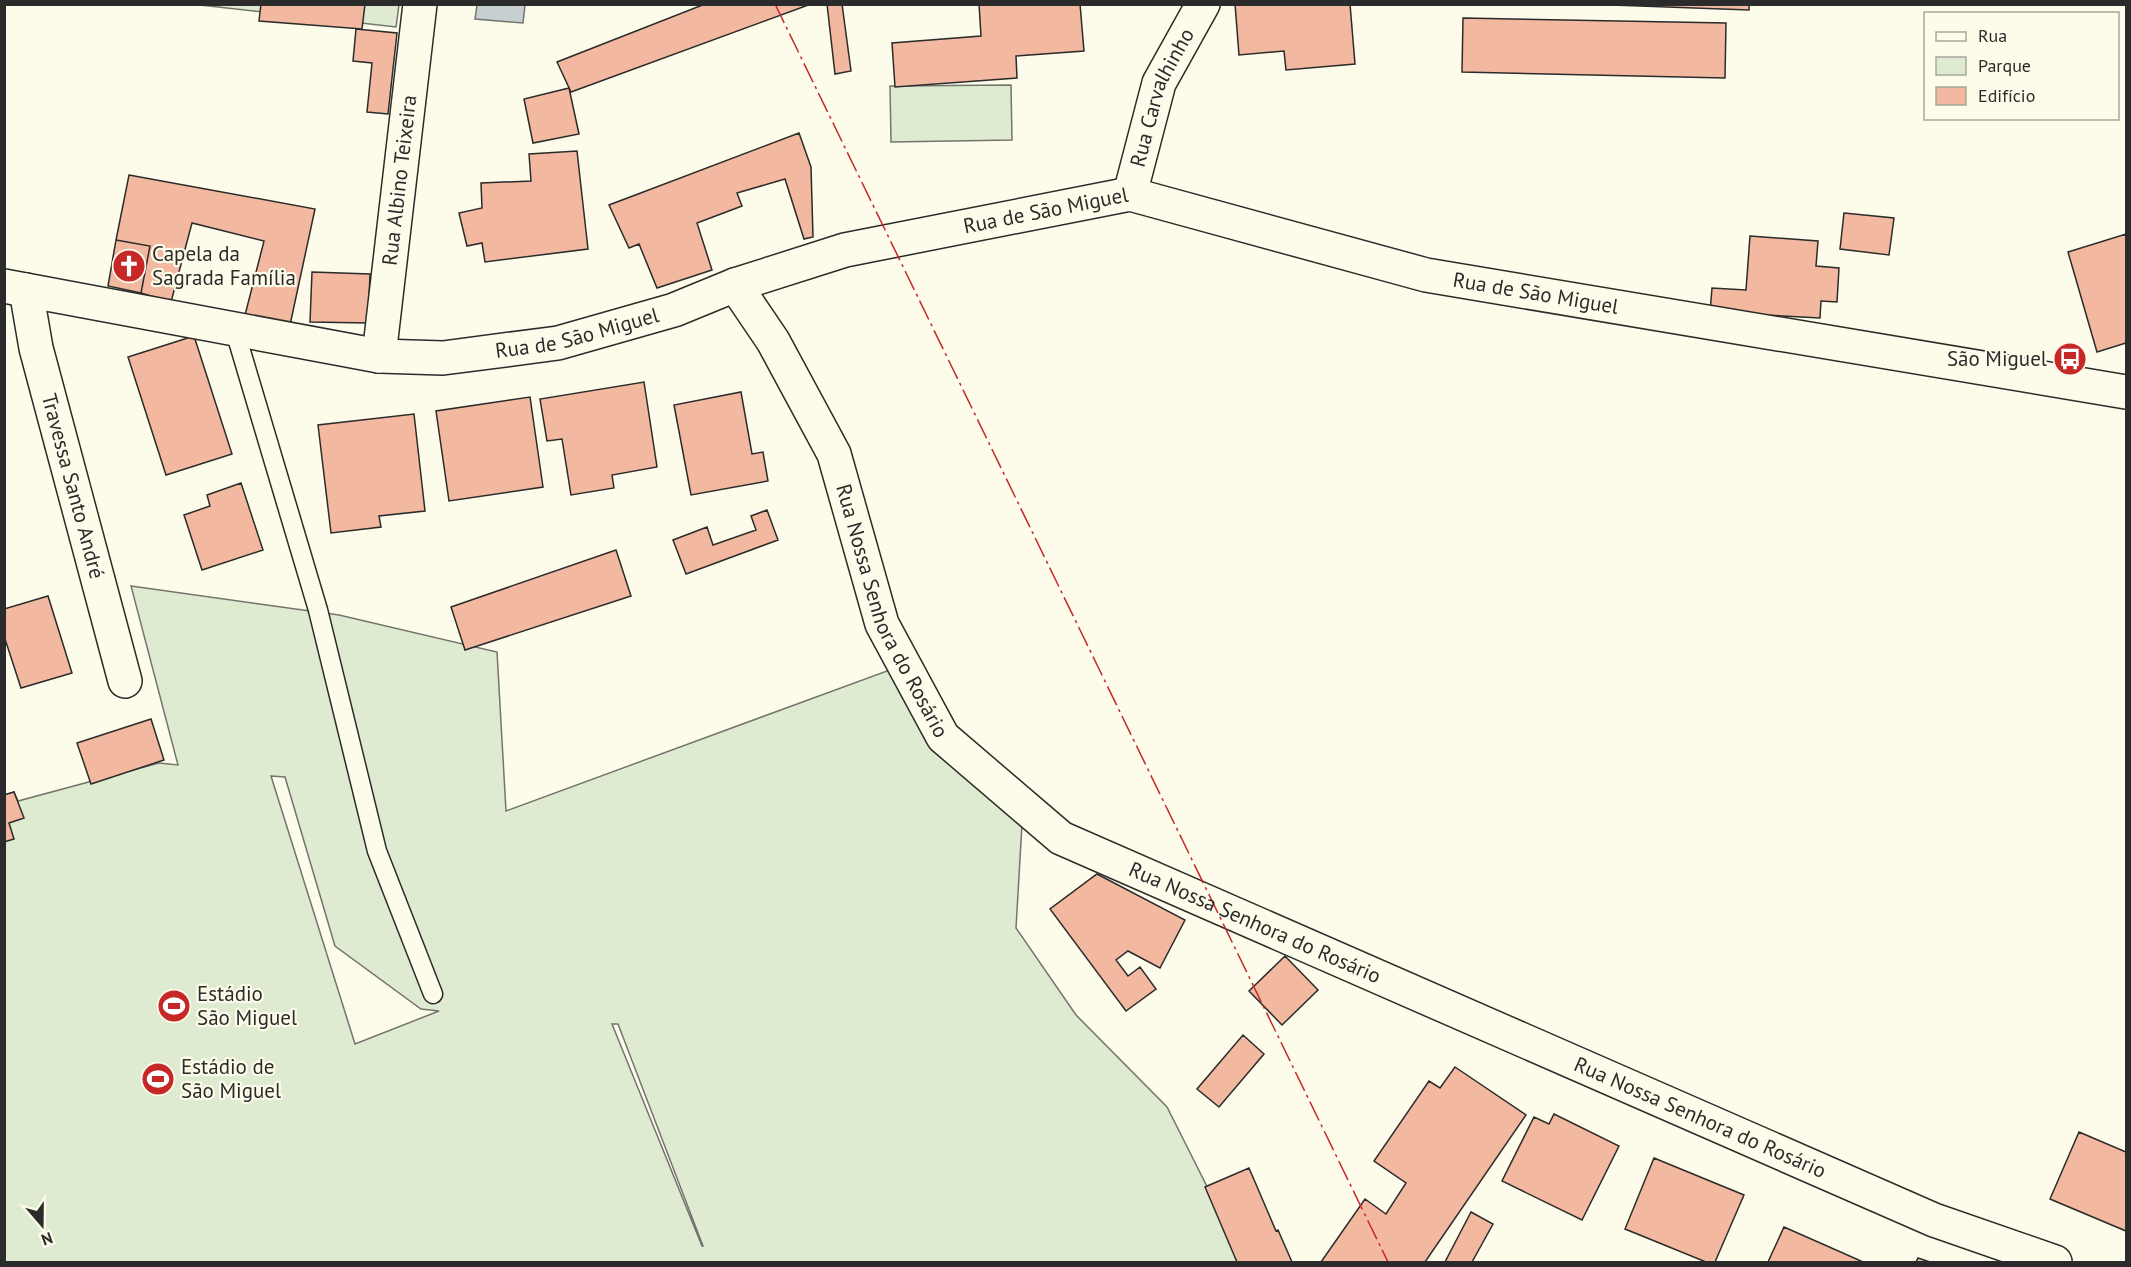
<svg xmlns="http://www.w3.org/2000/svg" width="2131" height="1267" viewBox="0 0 2131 1267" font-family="'PT Sans',sans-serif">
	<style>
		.green { fill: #deebd1; stroke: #74746e; stroke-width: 1.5; fill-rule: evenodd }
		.water { fill: #c7d0d0; stroke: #74746e; stroke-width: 1.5 }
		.building { fill: #f2b8a0; stroke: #2b2b2b; stroke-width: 1.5 }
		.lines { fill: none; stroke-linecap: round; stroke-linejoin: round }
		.lane-casing { stroke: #2b2b2b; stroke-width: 21 }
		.street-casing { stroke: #2b2b2b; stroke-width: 36 }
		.secondary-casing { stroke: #2b2b2b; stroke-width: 36 }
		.lane { stroke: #fdfbea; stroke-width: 18 }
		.street { stroke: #fdfbea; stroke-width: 33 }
		.secondary { stroke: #fdfbea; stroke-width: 33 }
		.power { stroke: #c62828; stroke-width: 1.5; stroke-dasharray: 21 4.5 3 4.5; stroke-linecap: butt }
		.labels { text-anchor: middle; stroke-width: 4.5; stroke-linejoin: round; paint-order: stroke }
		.street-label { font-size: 21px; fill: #2b2b2b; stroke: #fdfbea }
		.poi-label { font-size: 21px; fill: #2b2b2b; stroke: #fdfbea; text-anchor: start }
	</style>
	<rect width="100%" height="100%" fill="#fdfbea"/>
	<path class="green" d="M200 5H399L396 27Z
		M1011 85 1012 140 891 142 890 86Z
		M131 586 339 615 497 652 506 811 895 668 1024 790 1016 928 1076 1015 1167 1107 1245 1262H5L4 795 14 792 18 801 159 763 178 765ZM271 776 285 777 335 946 421 1009 439 1011 355 1044ZM612 1024H618L703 1246H702Z"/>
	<path class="water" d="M477 5H525L523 23 475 19Z"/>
	<path class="building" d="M261 4H365L362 29 259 21Z
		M705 4H811L571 92 557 62Z
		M827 4H842L851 71 835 74Z
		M979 4H1080L1084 51 1016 56 1017 78 895 87 892 43 981 36Z
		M1235 4H1350L1355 64 1286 70 1284 51 1239 55Z
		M1584 4H1749V10Z
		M1463 18 1726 23 1725 78 1462 72Z
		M356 29 397 33 388 114 367 112 372 63 353 61Z
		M569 88 579 134 533 143 524 99Z
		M799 133 811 167 813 237 804 239 785 179 737 193 742 206 697 223 712 270 657 288 639 244 629 248 609 205Z
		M577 151 588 249 485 262 482 243 467 246 459 213 482 208 481 183 531 181 529 154Z
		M129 175 315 209 290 325 245 315 264 241 192 223 171 302 141 293 150 246 116 240Z
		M1844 213 1894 218 1889 255 1840 249Z
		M2126 234V343L2097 352 2068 252Z
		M1750 236 1818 241 1816 266 1839 268 1837 302 1821 301 1820 318 1710 312 1712 288 1746 290Z
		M116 240 150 246 141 293 108 286Z
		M312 272 370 274 368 323 310 322Z
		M194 336 232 454 166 475 128 357Z
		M644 382 657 467 612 475 614 488 571 495 562 439 547 441 540 399Z
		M741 392 752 454 763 452 768 481 691 495 674 405Z
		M530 397 543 487 449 501 436 411Z
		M414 414 425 511 379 516 381 527 331 533 318 425Z
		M241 483 263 550 202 570 184 515 210 506 207 495Z
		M767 510 778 540 686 574 673 540 707 527 713 545 756 530 751 516Z
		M616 550 631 596 465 650 451 607Z
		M48 596 72 673 21 688 4 636V609Z
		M151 719 164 760 91 784 77 743Z
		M14 792 24 818 9 823 14 839 4 842V795Z
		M1097 874 1185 920 1160 968 1128 951 1116 960 1128 976 1140 967 1156 989 1126 1011 1050 909Z
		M1285 956 1318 990 1282 1025 1249 991Z
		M1243 1035 1264 1054 1219 1107 1197 1089Z
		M1455 1067 1526 1115 1425 1262H1321L1365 1199 1386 1214 1406 1183 1374 1161 1429 1081 1440 1088Z
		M1554 1114 1619 1146 1582 1220 1502 1181 1534 1117 1549 1124Z
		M2079 1132 2126 1152V1231L2050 1199Z
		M1654 1158 1744 1195 1715 1262H1706L1625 1229Z
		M1249 1168 1276 1231 1278 1230 1292 1262H1237L1205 1187Z
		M1471 1212 1493 1224 1472 1262H1445Z
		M1784 1227 1861 1261 1860 1262H1768Z
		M1918 1258 1930 1262H1916Z"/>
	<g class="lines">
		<defs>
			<path id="lane" d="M235 331 318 610 377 851 433 994"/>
			<g id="street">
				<path id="s1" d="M1130 194 1159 83 1203 4"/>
				<path id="s2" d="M735 285 773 341 834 454 882 624 943 737 1061 838 1934 1220 2055 1262"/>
				<path id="s3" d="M26 290 36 348 125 681"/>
				<path id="s4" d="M379 356 420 4"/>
			</g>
			<g id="secondary">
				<path id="s5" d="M4 286 379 356 443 358 558 343 674 310 735 285 845 250 1130 194 1426 275 2126 392"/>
			</g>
		</defs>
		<use href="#lane" class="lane-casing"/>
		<use href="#street" class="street-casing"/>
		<use href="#secondary" class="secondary-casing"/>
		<use href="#lane" class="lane"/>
		<use href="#street" class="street"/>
		<use href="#secondary" class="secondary"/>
		<path class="power" d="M775 4 1388 1262"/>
	</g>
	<defs>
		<symbol id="church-disc" viewBox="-11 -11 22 22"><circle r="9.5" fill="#c62828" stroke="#fdfbea"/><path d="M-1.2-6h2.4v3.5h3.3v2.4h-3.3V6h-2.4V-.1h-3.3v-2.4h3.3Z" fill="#fff"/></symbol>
		<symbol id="bus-disc" viewBox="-11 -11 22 22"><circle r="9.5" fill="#c62828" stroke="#fdfbea"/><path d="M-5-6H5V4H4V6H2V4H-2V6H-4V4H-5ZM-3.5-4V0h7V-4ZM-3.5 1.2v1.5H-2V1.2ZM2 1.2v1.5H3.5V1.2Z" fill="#fff"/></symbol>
		<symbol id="stadium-disc" viewBox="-11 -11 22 22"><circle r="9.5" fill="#c62828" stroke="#fdfbea"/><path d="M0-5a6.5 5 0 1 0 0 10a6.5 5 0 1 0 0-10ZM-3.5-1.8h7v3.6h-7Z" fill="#fff"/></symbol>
	</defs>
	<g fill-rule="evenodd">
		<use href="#church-disc" x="110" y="247" width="38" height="38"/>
		<use href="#bus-disc" x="2051" y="340" width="38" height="38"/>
		<use href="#stadium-disc" x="155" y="987" width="38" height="38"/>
		<use href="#stadium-disc" x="139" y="1060" width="38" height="38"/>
	</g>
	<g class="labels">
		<g class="street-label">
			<text dy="7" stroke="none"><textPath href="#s1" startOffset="102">Rua Carvalhinho</textPath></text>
			<text dy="7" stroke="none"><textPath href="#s4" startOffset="177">Rua Albino Teixeira</textPath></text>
			<text dy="7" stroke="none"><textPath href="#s5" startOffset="1068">Rua de São Miguel</textPath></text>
			<text dy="7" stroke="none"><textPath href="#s5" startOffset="1572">Rua de São Miguel</textPath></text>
			<text dy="7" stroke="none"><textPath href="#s5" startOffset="582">Rua de São Miguel</textPath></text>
			<text dy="7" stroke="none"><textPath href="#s3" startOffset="202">Travessa Santo André</textPath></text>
			<text dy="7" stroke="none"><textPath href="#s2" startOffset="364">Rua Nossa Senhora do Rosário</textPath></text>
			<text dy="7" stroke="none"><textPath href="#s2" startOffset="868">Rua Nossa Senhora do Rosário</textPath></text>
			<text dy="7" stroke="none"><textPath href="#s2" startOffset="1354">Rua Nossa Senhora do Rosário</textPath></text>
		</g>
		<g class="poi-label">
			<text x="152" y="261">Capela da<tspan x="152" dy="24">Sagrada Família</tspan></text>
			<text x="2047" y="366" text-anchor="end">São Miguel</text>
			<text x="197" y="1001">Estádio<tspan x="197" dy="24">São Miguel</tspan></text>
			<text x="181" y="1074">Estádio de<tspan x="181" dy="24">São Miguel</tspan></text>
		</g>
	</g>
	<rect width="2131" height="1267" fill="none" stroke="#2b2b2b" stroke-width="12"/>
	<rect x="1924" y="12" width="195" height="108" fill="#fdfbea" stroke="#a9a89e" stroke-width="1.5"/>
	<rect x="1936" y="32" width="30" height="9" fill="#fdfbea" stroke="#a9a89e" stroke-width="1.5"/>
	<text x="1978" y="42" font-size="18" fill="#2b2b2b">Rua</text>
	<rect x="1936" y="57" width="30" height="18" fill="#deebd1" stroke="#a9a89e" stroke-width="1.5"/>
	<text x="1978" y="72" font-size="18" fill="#2b2b2b">Parque</text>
	<rect x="1936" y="87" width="30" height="18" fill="#f2b8a0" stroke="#a9a89e" stroke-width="1.5"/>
	<text x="1978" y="102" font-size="18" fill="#2b2b2b">Edifício</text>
	<g transform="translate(42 1225) rotate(160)" stroke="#fdfbea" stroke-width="4.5" paint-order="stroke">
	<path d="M0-4.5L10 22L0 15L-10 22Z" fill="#2b2b2b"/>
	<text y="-9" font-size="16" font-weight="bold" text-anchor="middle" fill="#2b2b2b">N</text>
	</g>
</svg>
